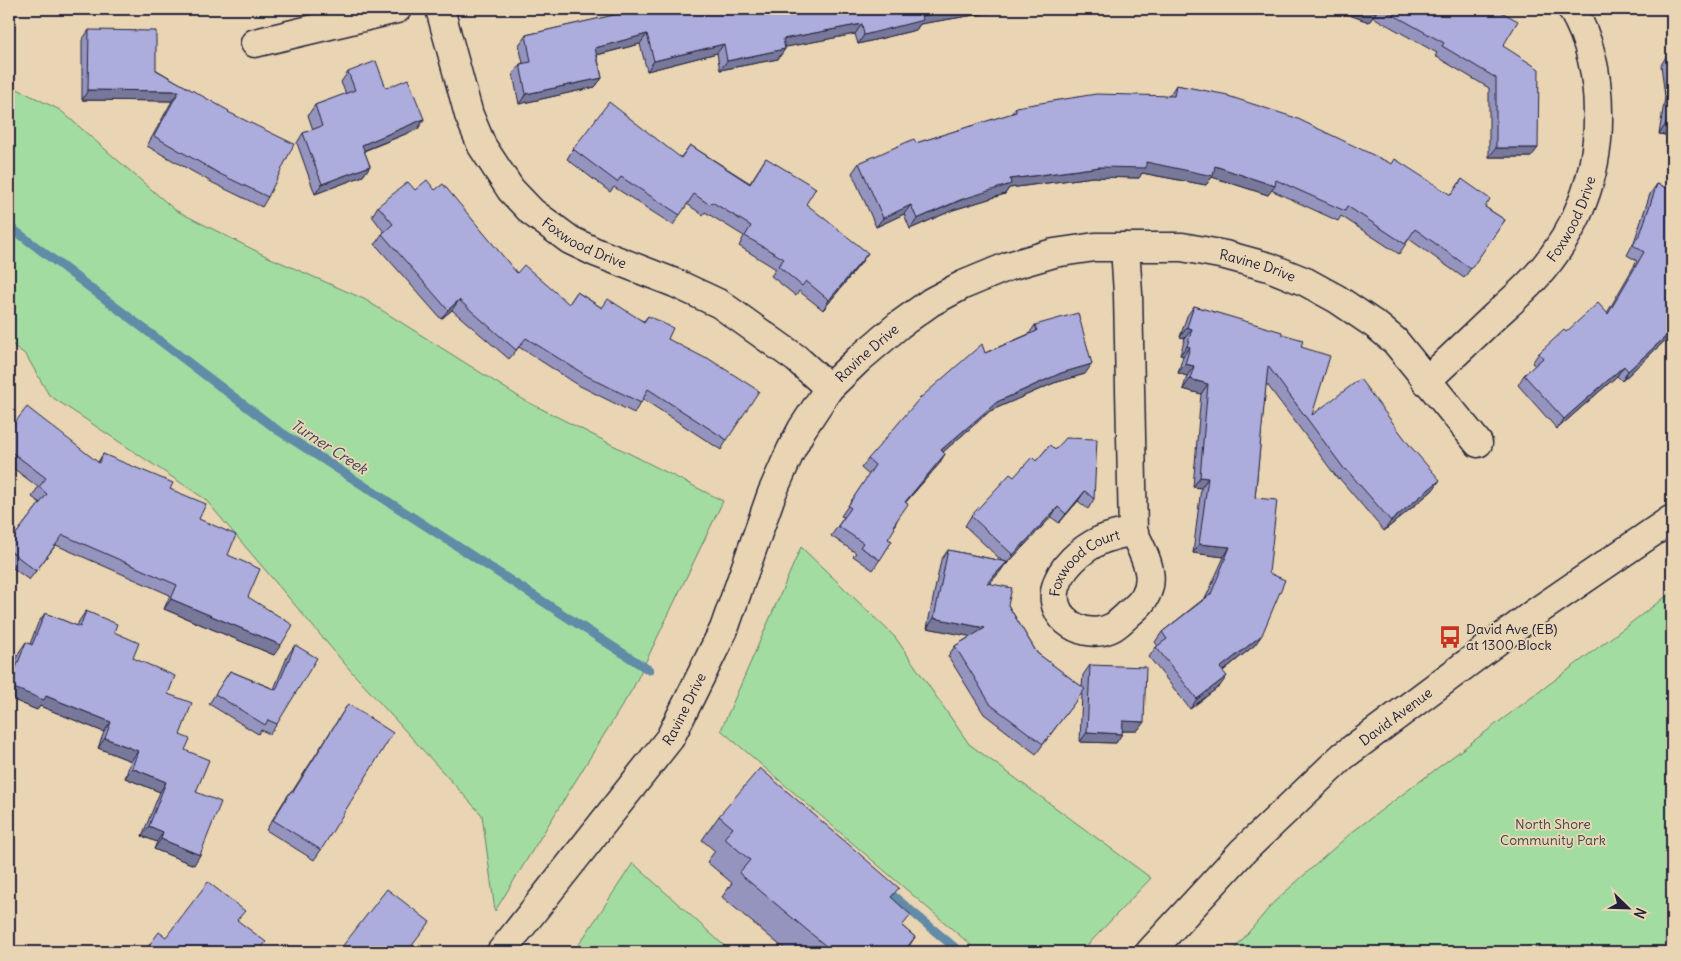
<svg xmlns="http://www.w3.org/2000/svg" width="1681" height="961" viewBox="0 0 1681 961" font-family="Delius,sans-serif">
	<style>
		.green { fill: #a3dca0; stroke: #627f6e }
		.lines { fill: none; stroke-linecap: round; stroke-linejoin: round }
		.stream { stroke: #628ba7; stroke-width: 9 }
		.minor-casing { stroke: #22223b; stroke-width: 31 }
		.secondary-casing { stroke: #22223b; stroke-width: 31 }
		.minor { stroke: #e9d4b3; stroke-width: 28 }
		.secondary { stroke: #e9d4b3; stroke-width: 28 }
		.wall { fill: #9494be; stroke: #22223b }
		.shaded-wall { fill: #78789b; stroke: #22223b }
		.building { fill: #acacdd; stroke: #22223b }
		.labels { text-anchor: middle; stroke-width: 4; stroke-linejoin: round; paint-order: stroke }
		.street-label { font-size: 14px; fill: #22223b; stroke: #e9d4b3 }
		.poi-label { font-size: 14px; fill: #22223b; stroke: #e9d4b3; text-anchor: start }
		.park-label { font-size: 14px; fill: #3c474f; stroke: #e9d4b3 }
		.water-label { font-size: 15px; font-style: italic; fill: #37455f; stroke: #e9d4b3 }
	</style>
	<rect width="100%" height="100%" fill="#e9d4b3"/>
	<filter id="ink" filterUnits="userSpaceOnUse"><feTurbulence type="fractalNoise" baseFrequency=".02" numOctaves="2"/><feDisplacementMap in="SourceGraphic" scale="10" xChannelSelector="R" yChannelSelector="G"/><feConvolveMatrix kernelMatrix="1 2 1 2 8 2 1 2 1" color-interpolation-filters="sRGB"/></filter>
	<g filter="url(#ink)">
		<path class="green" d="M9 85 60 110 175 210 266 256 364 299 524 400 723 501 633 688 495 911 482 815 350 670 205 499 49 395 26 355 9 342Z
			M801 547 895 637 969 744 1151 878 1081 952H979L721 730Z
			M1672 592V952H1232L1274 902 1351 833Z
			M633 863 731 952H574Z"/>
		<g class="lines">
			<path class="stream" d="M9 226 276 429 649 670
				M885 889 960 952"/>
			<defs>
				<g id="minor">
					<path id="s1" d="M440 9 469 115 482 146 511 190 532 212 570 240 595 252 675 283 720 304 797 359 829 388"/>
					<path d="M255 43 397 9"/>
					<path id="s2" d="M1125 247 1128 294 1133 531C1146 559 1163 585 1133 610 1127 615 1120 623 1113 627 1086 642 1047 619 1056 587 1061 567 1082 549 1099 541 1109 536 1122 534 1133 531"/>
					<path id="s3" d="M1426 381C1449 360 1472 338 1495 316 1508 304 1522 292 1534 279 1576 234 1599 176 1598 114 1598 77 1591 41 1572 9"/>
					<path id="s4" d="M501 952 670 738 724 629 772 493 791 450 802 429 829 388 859 359 899 325 931 302 963 285 1009 266 1054 253 1095 247H1182L1225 255 1269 267 1306 282 1337 299 1377 326 1395 341 1478 443"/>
				</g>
				<g id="secondary">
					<path id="s5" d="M1150 952 1242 852 1343 756 1536 612 1672 519"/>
				</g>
			</defs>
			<use href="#minor" class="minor-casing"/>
			<use href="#secondary" class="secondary-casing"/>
			<use href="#minor" class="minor"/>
			<use href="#secondary" class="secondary"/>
		</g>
		<path class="wall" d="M624 9H694V10L702 9H1011L920 24 916 30 858 44 855 34 785 47V49L778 59 720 70 717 53 647 71 640 44 597 55 602 78 595 87 519 104 513 74 520 64 523 63 519 45 526 35 620 14Z
			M1333 9H1496L1503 46 1531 157H1489V88L1435 56 1437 53 1373 17 1369 22Z
			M89 30 228 112 268 197 262 207 213 183 147 146 172 101 82 100V40Z
			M1672 54V136L1659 134 1665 97 1661 65 1667 55Z
			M348 72 386 88 424 119 418 129 364 151 370 166 363 176 315 194 297 143 303 133 313 130 308 115 315 105 346 94 341 82Z
			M1176 85 1228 96 1451 195 1462 179 1485 207 1505 220 1464 278 1409 239 1399 254 1341 216 1338 221 1271 190 1268 195 1212 177 1206 185 1142 173 1139 178 1093 177 1009 188 1005 194 953 210 910 229 904 214 876 227 852 173 859 163 916 143 1011 114 1016 107 1169 96Z
			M690 145 750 183 766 158 806 204 861 263 823 310 799 291 796 296 771 276 776 269 739 246 744 236 705 212 703 215 687 204 673 225 614 187 610 192 567 159 573 149 681 157Z
			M1672 170V334L1622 381 1617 376 1557 429 1518 385 1524 375 1535 366 1532 363 1539 353 1566 332 1607 313 1637 261 1627 255 1634 242 1650 194 1657 184 1667 188Z
			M415 190H435L517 273 569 304 577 292 602 308 644 321 648 316 668 339 727 440 721 450 643 399 634 413 580 386 519 347 509 359 452 310 441 319 375 244 382 234 384 232 372 216 378 206Z
			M1194 306 1282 334 1301 347 1312 415 1433 490 1384 531 1339 478 1338 479 1266 383 1255 498V645L1223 671 1220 686 1190 709 1149 657 1156 647 1158 646 1155 642 1162 632 1206 597 1224 557 1193 553 1201 488 1193 487 1201 394 1183 389 1187 376 1178 373 1183 356 1180 355 1185 338 1180 337 1187 316Z
			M1035 325 1085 374 1054 383 990 411 943 452 939 464 906 502 888 539 892 541 873 570 853 556 856 553 831 536 844 517 841 516 869 475 861 468 868 459 985 353 1029 334Z
			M9 430 98 462 103 454 170 489 199 519 228 555 248 597 274 655 164 609 170 595 56 545 29 580 9 565V543L40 503 32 497 38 487 9 465Z
			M1050 445 1094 499 1088 509 1078 501 1059 523 1051 517 1006 565 1005 564 1000 572 989 584 1008 605 1037 653 1082 687 1083 675 1090 665 1144 722 1137 731H1123L1116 743 1080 742 1082 692 1036 754 984 714 948 656 955 646 971 636 927 628 941 560 948 550 1002 561 965 526 971 516 1014 477 1036 461Z
			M86 611 114 632 133 658 168 694 196 792 194 865 154 849 157 842 142 836 160 792 125 778 131 761 98 748 104 732 40 706 37 710 9 698V677L19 652 26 642 30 644 38 623 45 613 77 626 79 621Z
			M295 645 277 724 270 734 261 730 258 734 209 704 230 671 274 689 288 655Z
			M348 704 321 850 314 860 266 830 284 801 291 791 292 792Z
			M719 816 892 898 903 927 915 937 906 951 907 952H788L722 897 732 883 707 862 715 851 702 840Z"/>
		<path class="shaded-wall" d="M961 9H1011L920 24 916 30 858 44 864 35 921 16Z
			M1333 9H1365L1376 13 1369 22Z
			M862 24 855 34 776 49 783 39Z
			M647 34 640 44 588 57 595 48Z
			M724 44 717 53 647 71 654 61Z
			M785 49 778 59 720 70 727 61Z
			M602 78 595 87 519 104 526 94Z
			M88 90 179 91 172 101 82 100Z
			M424 119 418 129 355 154 362 145Z
			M1666 124 1672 125V136L1659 134Z
			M1496 148H1538L1531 157H1489Z
			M1146 162 1215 166 1275 186 1268 195 1212 177 1206 185 1142 173 1139 178 1093 177 1009 188 1005 194 953 210 910 229 917 219 1010 179 1100 167Z
			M370 166 363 176 315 194 322 184Z
			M911 205 904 214 876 227 883 218Z
			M868 253 861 263 823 310 829 300Z
			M459 300 452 310 441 319 448 310Z
			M1187 327 1192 329 1185 338 1180 337Z
			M1672 331V334L1622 381 1628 371Z
			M1187 346 1190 347 1183 356 1180 355Z
			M1092 364 1085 374 1054 383 990 411 934 460 941 450 997 402 1061 373Z
			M1185 364 1194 366 1187 376 1178 373Z
			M1624 366 1617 376 1557 429 1564 419Z
			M1190 379 1208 384 1201 394 1183 389Z
			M945 454 939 464 898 511 905 502Z
			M1200 477 1208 478 1201 488 1193 487Z
			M1440 480 1433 490 1384 531 1391 521Z
			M1085 491 1078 501 1059 523 1066 514Z
			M1058 507 1051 517 1006 565 1013 555Z
			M1199 544 1230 547 1224 557 1193 553Z
			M1007 562 1000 572 980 593 987 583Z
			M171 599 281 645 274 655 164 609Z
			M934 618 985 628 978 638 927 628Z
			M1262 635 1255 645 1214 678 1220 668Z
			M1227 676 1220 686 1190 709 1197 699Z
			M9 686 46 696 111 722 104 732 40 706 37 710 9 698Z
			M1123 721 1144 722 1137 731H1116Z
			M1087 732 1122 734 1116 743 1080 742Z
			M105 738 138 751 131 761 98 748Z
			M132 768 166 782 160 792 125 778Z
			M149 826 163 832 157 842 142 836Z
			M161 839 200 855 194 865 154 849Z"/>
		<path class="building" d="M626 9H694V10L702 9H961L921 16 923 20 864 35 862 24 783 39 785 49 727 61 724 44 654 61 647 34 595 48 602 78 526 94 520 64 531 62 526 35 627 12Z
			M1365 9H1377L1376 13Z
			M1383 9H1496L1518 21 1503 46 1539 69 1538 148H1496V78L1442 46 1444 43Z
			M89 30 156 31V70L229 111 228 112 294 144 268 197 220 174 154 136 179 91 88 90Z
			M1672 54V125L1666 124 1672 87 1667 55Z
			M376 61 386 88 408 79 424 119 362 145 370 166 322 184 303 133 322 126 315 105 355 90 348 72Z
			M1176 85 1228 95V96L1296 118 1392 164 1395 159 1451 195 1462 179 1490 199 1485 207 1505 220 1471 269 1415 229 1405 244 1347 206 1345 211 1276 180 1275 186 1215 166 1213 176 1146 162V168L1100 167 1010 179 1011 184 960 200 917 219 911 205 883 218 859 163 914 139 916 143 1016 112V107L1096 94 1174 96Z
			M609 102 681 158 690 145 750 184 766 158 816 188 806 204 868 253 829 300 806 281 802 286 778 266 784 259 745 236 751 226 712 202 710 205 694 194 680 215 621 177 617 182 573 149Z
			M427 180 435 190 443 184 517 273 524 265 569 304 577 292 602 308 608 299 644 322 648 316 673 328 668 339 705 358 706 357 759 391 727 440 648 389 641 403 587 376 526 338 516 350 459 300 448 310 382 234 393 224 378 206 408 182 415 190Z
			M1672 181V331L1628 371 1624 366 1564 419 1524 375 1543 358 1539 353 1564 330 1566 332 1598 303 1608 314 1644 252 1633 245 1641 232 1657 184 1670 189Z
			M1194 306 1282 332V334L1303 340 1301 347 1330 356 1312 415 1360 379 1411 447 1440 480 1391 521 1346 469 1345 470 1268 366 1255 498 1277 500 1269 573 1285 580 1262 635 1220 668 1227 676 1197 699 1156 647 1167 639 1162 632 1211 594 1230 547 1199 544 1208 478 1200 477 1208 384 1190 379 1194 366 1185 364 1190 347 1187 346 1192 329 1187 327Z
			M1078 313 1092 364 1061 373 997 402 941 450 945 454 905 502 908 504 893 526 895 528 888 539 892 541 880 560 860 547 863 543 838 526 851 508 848 506 875 465 868 459 919 399 982 344 985 353 1037 331 1035 325Z
			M27 407 99 463 103 454 173 483 170 489 206 504 199 519 236 535 228 555 260 569 248 597 293 625 281 645 171 599 177 585 63 535 36 571 9 550V543L47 494 39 487 46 478 9 450V430Z
			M1066 438 1097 439 1094 499 1085 491 1066 514 1058 507 1013 555 971 516 1010 474 1014 477 1032 457 1036 461 1050 445 1055 450Z
			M948 550 1007 562 987 583 1012 588 1008 605 1037 653 1085 689 1043 744 991 705 955 646 985 628 934 618Z
			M86 611 117 624 114 632 139 643 133 658 175 676 168 694 192 703 180 735 190 739 185 750 209 760 196 792 221 802 200 855 161 839 163 832 149 826 166 782 132 768 138 751 105 738 111 722 46 696 44 700 9 686 26 642 32 645 45 613 80 627Z
			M295 645 317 658 277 724 268 720 265 725 215 694 230 671 276 690Z
			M1090 665 1146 667 1144 722 1123 721 1122 734 1087 732Z
			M348 704 393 733 321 850 273 820 291 791 293 792Z
			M760 768 899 888 891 897 911 915 902 926 915 937 905 950 907 952H833L739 873 750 860 724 838 733 828 719 816Z
			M208 882 245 911 237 920 266 942 258 952H144L159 932 166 937Z
			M387 889 430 922 407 952H338Z"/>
	</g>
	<defs>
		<symbol id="bus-bare" viewBox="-9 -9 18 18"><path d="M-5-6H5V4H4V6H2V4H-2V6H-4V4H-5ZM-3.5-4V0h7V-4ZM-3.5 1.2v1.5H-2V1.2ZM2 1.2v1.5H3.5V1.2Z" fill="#c8321e" stroke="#e9d4b3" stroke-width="2.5" paint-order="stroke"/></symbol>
	</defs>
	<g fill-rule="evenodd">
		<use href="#bus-bare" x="1434" y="621" width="32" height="32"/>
	</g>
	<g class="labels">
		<g class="street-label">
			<text dy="5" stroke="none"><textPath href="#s3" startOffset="220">Foxwood Drive</textPath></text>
			<text dy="5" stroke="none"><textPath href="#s1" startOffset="288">Foxwood Drive</textPath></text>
			<text dy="5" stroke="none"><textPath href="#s4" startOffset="1131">Ravine Drive</textPath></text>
			<text dy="5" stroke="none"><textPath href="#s4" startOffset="710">Ravine Drive</textPath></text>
			<text dy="5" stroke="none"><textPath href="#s2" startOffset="524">Foxwood Court</textPath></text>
			<text dy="5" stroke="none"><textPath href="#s4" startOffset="305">Ravine Drive</textPath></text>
			<text dy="5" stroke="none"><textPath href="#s5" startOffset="341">David Avenue</textPath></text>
		</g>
		<g class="poi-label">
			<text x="1466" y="634">David Ave (EB)<tspan x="1466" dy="16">at 1300 Block</tspan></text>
		</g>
		<g class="park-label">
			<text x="1553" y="829">North Shore<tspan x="1553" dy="16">Community Park</tspan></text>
		</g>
		<g class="water-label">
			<text transform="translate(329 447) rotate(33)" y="5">Turner Creek</text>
		</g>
	</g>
	<rect width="1681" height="961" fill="none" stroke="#e9d4b3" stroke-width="30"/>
	<rect x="15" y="15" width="1651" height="931" fill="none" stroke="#22223b" stroke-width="2" filter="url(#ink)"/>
	<g transform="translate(1628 908) rotate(113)" stroke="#e9d4b3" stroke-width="4" paint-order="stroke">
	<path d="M0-4L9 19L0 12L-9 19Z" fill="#22223b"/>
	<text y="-8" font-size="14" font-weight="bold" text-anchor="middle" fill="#22223b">N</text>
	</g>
</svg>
